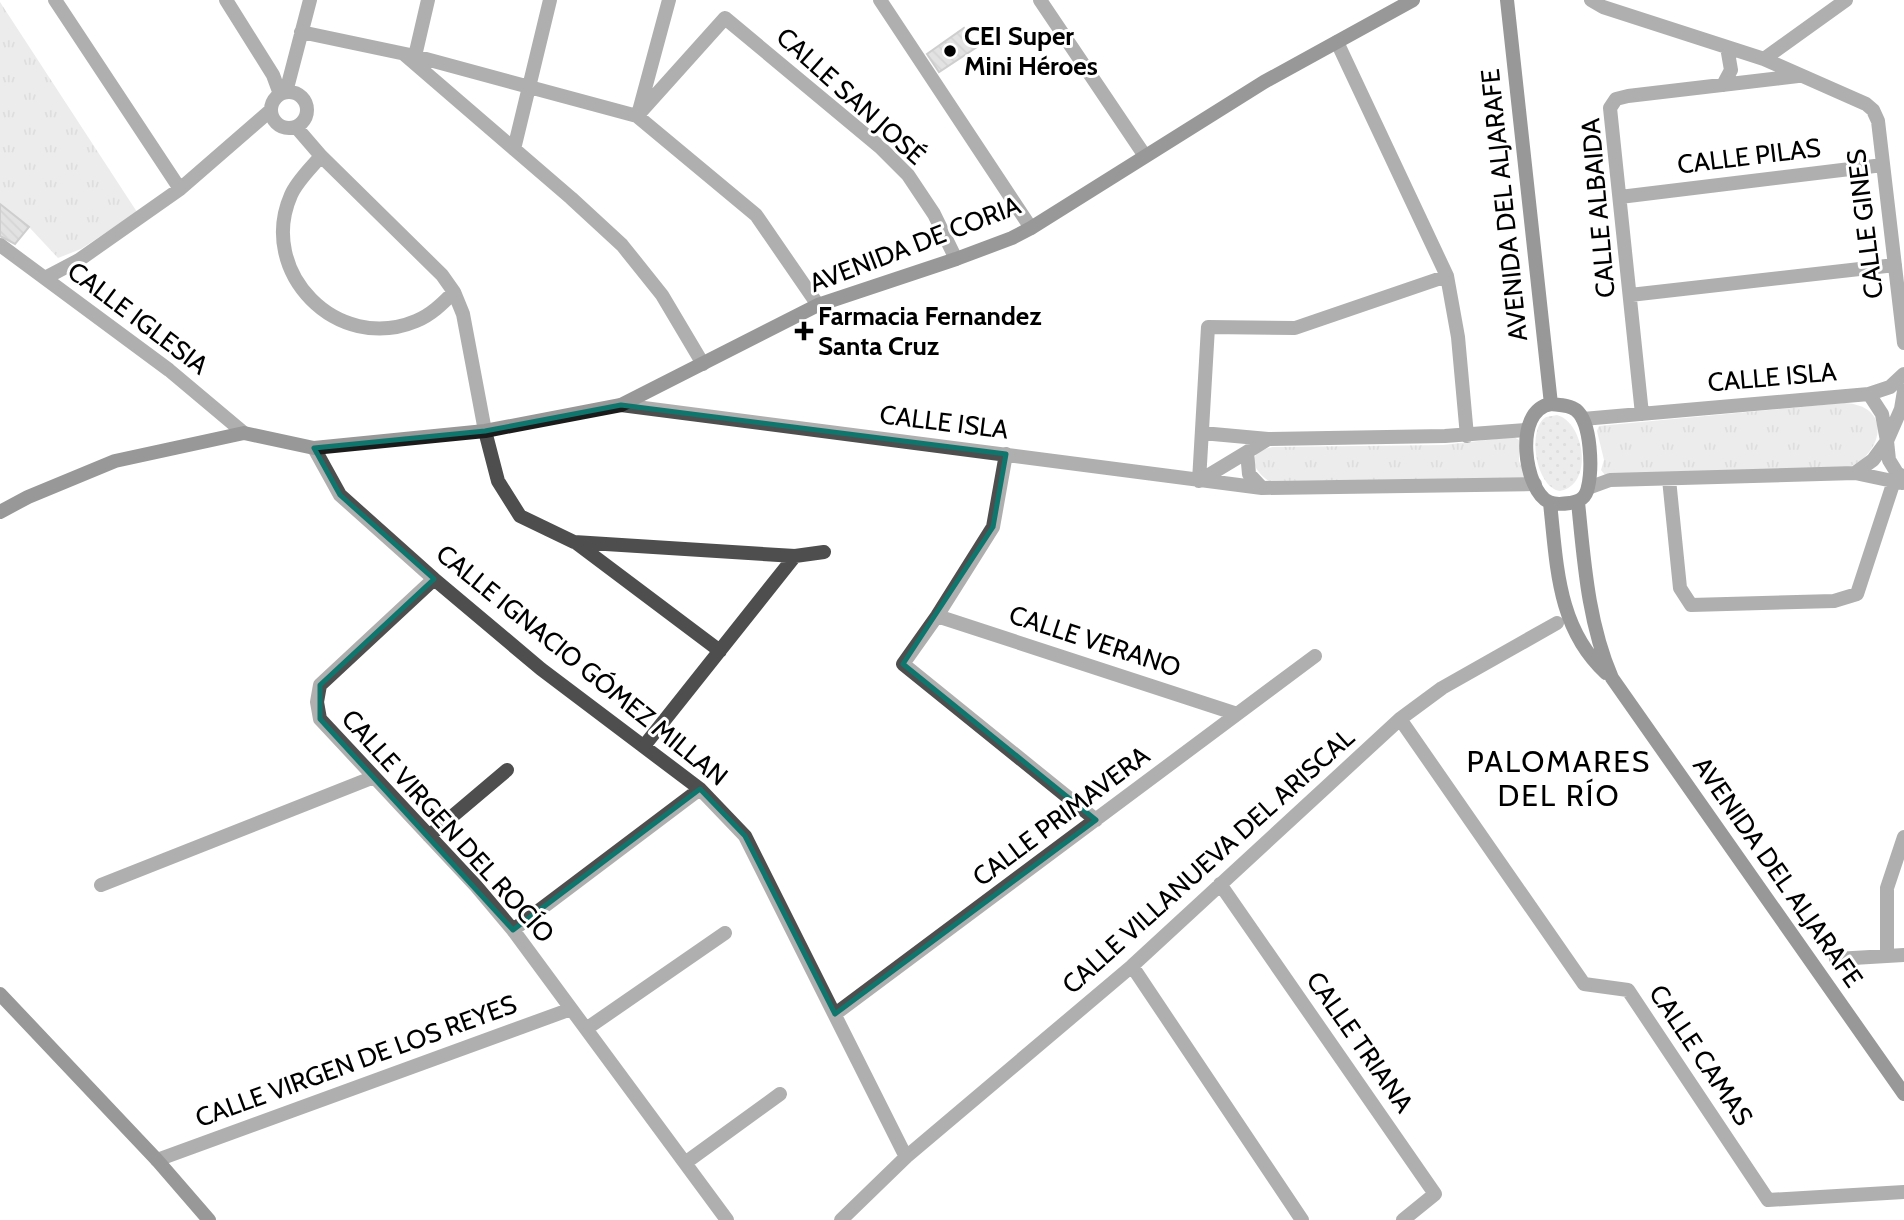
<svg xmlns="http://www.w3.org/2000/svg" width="1904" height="1220" viewBox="0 0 1904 1220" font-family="Cabin,sans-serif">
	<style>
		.grass { fill: url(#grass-dots) }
		.park { fill: url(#park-tufts) }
		.building { fill: url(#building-back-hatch); stroke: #929292; stroke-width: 2 }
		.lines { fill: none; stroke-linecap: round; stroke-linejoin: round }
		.street { stroke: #4e4e4e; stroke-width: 14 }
		.secondary { stroke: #1b1b1b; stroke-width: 14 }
		.marked { fill: none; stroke: #0f766e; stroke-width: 5; stroke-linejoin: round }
		.poi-dot { fill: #000; stroke: #fff; stroke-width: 2.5 }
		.labels { text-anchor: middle; stroke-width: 6; stroke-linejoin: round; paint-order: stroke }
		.poi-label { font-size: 26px; font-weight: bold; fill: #000; stroke: #fff; text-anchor: start }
		.street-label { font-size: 26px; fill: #000; stroke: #fff }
		.quarter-label { font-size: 30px; letter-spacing: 2px; fill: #000; stroke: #fff }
	</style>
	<defs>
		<pattern id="grass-dots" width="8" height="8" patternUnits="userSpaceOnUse" patternTransform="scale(1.75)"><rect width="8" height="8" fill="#d5d5d5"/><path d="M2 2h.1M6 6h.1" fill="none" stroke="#b5b5b5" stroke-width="1.8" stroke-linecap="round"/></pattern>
		<pattern id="park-tufts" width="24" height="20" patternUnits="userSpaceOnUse" patternTransform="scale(1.75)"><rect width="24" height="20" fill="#d5d5d5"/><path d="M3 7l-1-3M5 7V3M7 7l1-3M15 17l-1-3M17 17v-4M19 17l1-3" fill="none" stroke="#b5b5b5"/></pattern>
		<pattern id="building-back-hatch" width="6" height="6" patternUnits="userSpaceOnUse" patternTransform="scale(1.75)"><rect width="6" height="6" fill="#bebebe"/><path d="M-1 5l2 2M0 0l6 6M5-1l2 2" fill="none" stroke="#a2a2a2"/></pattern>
	</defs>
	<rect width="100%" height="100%" fill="#fff"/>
	<path class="grass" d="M1557 415C1585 423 1594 485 1560 491 1535 487 1527 428 1546 417 1550 416 1554 416 1557 415Z"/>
	<path class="park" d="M0 2 137 212 81 249 58 258 29 227 0 204Z
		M1844 403C1893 405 1883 454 1849 467L1605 475 1601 470 1604 460 1597 431 1599 426Z
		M1514 437 1519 440V461L1526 478 1269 481C1251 469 1246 451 1273 447L1443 445Z"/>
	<path class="building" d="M964 28 977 47 939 72 927 54Z
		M0 204 29 227 15 244 0 236Z"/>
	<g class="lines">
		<path class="street" d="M55 0 180 189
			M226 0 273 75 280 94
			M880 0 1031 228
			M1040 0 1145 156
			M1591 0 1603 7 1764 59 1866 104 1873 110 1878 121 1904 343
			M301 32 415 56 637 116 756 215 818 305
			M1337 42 1447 276 1458 337 1467 436
			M405 55 571 198 622 245 662 295 703 364
			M415 56 428 0
			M1764 59 1846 0
			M1723 85 1731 70 1727 47
			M271 110a18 18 0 1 1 36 0a18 18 0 1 1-36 0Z
			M286 92 310 0
			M639 111 669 0
			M637 116 725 18 880 147 908 175 934 214 956 259
			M296 127 321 156 442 275 454 292 463 314 485 431 498 481 520 516 574 542 795 556
			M514 149 550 0
			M321 156C311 168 297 181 291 195 257 272 337 354 416 321 431 315 442 304 454 292
			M1620 197 1883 165
			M0 245 169 370 244 433
			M45 278 79 260 180 189 271 110
			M1630 295 1895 265
			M1904 391 1901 409 1887 441 1889 460 1897 473 1904 477
			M1869 394 1890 387 1904 374
			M621 405 1262 488
			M1642 414 1610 108 1616 99 1628 96 1798 76
			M1583 419 1869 394 1882 414 1887 441 1873 460 1855 473 1610 480 1588 488
			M1526 430 1445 436 1268 439 1247 452 1249 474 1262 488 1535 484
			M1202 433 1268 439
			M314 448 340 495 434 579 541 669 700 789 745 836 906 1157
			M1006 454 993 527 937 616 903 664 1096 820
			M1855 473 1902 483
			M1669 479 1680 588 1691 605 1834 601 1857 594 1894 481
			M1199 481 1208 327 1295 328 1447 276
			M1199 481 1247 452
			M575 542 720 651
			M434 579 320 685 317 702 320 719 476 886 513 930 727 1220
			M937 616 1237 714
			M1400 719 1584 984 1628 990 1768 1200 1904 1192
			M644 746 795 556 824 552
			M429 836 507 770
			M1220 884 1435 1194 1403 1220
			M101 885 374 777
			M513 930 700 789
			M1887 955V888L1904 837
			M1836 959 1904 955
			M1132 966 1302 1220
			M835 1014 1315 656
			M586 1029 725 933
			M157 1160 571 1009
			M685 1163 780 1094
			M841 1220 906 1157 1132 966 1400 719 1442 688 1557 623"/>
		<path class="secondary" d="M1507 0 1551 404
			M1551 404C1559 405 1570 405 1576 410 1592 423 1592 470 1588 487 1586 498 1580 501 1570 503 1563 504 1555 505 1549 502 1525 492 1512 410 1551 404Z
			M1578 502C1584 561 1588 623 1612 678L1904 1094
			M1550 503C1557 565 1557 628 1606 673
			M0 512 28 497 115 461 244 433 314 448 485 431 621 405 818 305 956 259 1012 238 1031 228 1264 82 1413 0
			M0 994 157 1160 209 1220"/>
	</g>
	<path d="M0 0H1904V1220H0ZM621 405 1006 454 993 527 903 664 1096 820 835 1014 745 836 700 789 513 930 320 719V685L434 579 340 495 314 448 485 431Z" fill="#fff" fill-opacity=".55" fill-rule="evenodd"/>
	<path class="marked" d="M621 405 1006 454 993 527 903 664 1096 820 835 1014 745 836 700 789 513 930 320 719V685L434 579 340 495 314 448 485 431Z"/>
	<g class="poi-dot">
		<circle cx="950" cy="51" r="7"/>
		<path d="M800.5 320.5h7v7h7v7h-7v7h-7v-7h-7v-7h7z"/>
	</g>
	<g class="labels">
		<g class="poi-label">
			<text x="964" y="45">CEI Super<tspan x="964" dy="30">Mini Héroes</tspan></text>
			<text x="818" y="325">Farmacia Fernandez<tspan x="818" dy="30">Santa Cruz</tspan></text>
		</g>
		<g class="street-label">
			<text transform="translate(851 96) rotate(42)" y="9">CALLE SAN JOSÉ</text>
			<text transform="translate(1749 156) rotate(-7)" y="9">CALLE PILAS</text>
			<text transform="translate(1504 205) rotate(-96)" y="9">AVENIDA DEL ALJARAFE</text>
			<text transform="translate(1598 208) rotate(-95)" y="9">CALLE ALBAIDA</text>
			<text transform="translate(1865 224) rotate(-97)" y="9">CALLE GINES</text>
			<text transform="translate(915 244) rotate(-21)" y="9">AVENIDA DE CORIA</text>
			<text transform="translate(138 318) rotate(37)" y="9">CALLE IGLESIA</text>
			<text transform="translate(1772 377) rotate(-5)" y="9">CALLE ISLA</text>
			<text transform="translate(944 422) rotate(7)" y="9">CALLE ISLA</text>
			<text transform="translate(1095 641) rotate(18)" y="9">CALLE VERANO</text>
			<text transform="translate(582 665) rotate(39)" y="9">CALLE IGNACIO GÓMEZ MILLAN</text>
			<text transform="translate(1061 816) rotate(-37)" y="9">CALLE PRIMAVERA</text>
			<text transform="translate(448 826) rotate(48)" y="9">CALLE VIRGEN DEL ROCÍO</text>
			<text transform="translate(1208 861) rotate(-42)" y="9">CALLE VILLANUEVA DEL ARISCAL</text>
			<text transform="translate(1778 872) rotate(55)" y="9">AVENIDA DEL ALJARAFE</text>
			<text transform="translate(1360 1042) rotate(55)" y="9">CALLE TRIANA</text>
			<text transform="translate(1701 1055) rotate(56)" y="9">CALLE CAMAS</text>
			<text transform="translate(356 1061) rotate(-20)" y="9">CALLE VIRGEN DE LOS REYES</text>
		</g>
		<g class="quarter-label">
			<text x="1559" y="772">PALOMARES<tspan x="1559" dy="34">DEL RÍO</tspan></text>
		</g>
	</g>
</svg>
